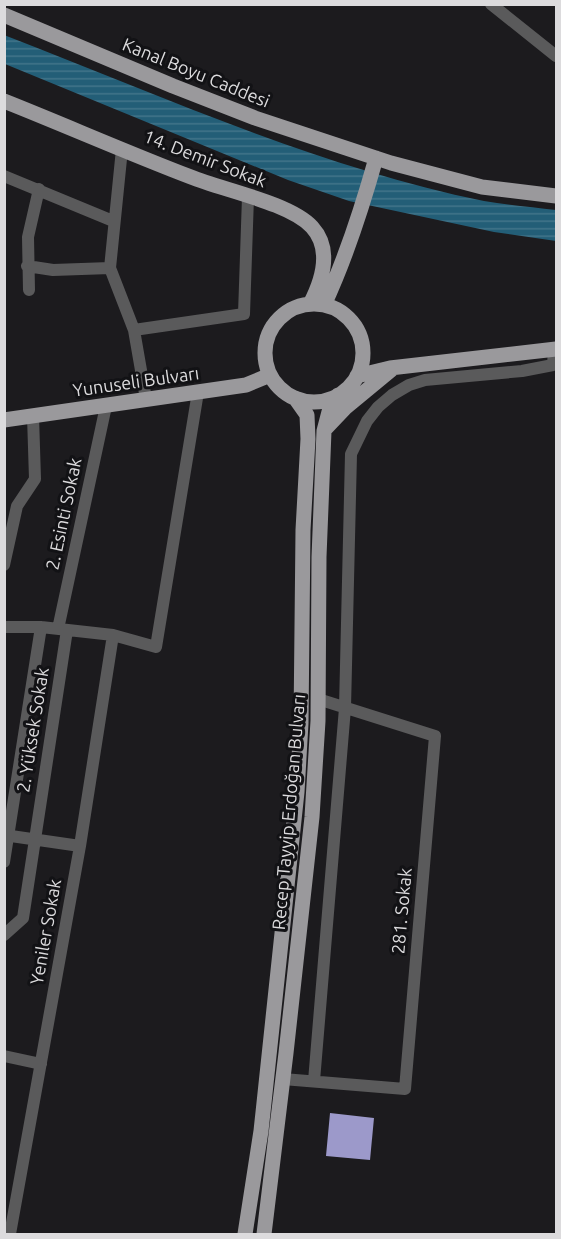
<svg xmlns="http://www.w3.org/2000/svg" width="561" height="1239" viewBox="0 0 561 1239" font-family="Ubuntu,sans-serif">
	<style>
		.water { fill: url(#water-rules) }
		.building { fill: #9c99ca }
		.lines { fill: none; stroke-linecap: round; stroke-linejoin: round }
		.minor { stroke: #5a5a5b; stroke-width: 12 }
		.major { stroke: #9a999c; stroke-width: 15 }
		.labels { text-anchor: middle; stroke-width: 6; stroke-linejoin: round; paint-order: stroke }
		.street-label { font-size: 18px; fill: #dcdbdd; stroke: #121215 }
	</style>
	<defs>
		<pattern id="water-rules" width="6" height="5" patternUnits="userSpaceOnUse" patternTransform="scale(1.5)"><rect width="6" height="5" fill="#235e77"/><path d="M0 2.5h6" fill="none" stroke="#42748a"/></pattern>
	</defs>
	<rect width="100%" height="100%" fill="#1c1b1e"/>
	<path class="water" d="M4 35C162 96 318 167 484 201 508 205 533 207 556 210V241L494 232 349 201 288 180 5 64Z"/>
	<path class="building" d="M330 1113 374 1118 370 1160 326 1156Z"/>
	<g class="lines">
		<path class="minor" d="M491 4 556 56
			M122 149 110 268 134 330 146 399
			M4 176 113 221
			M27 266 53 270 110 268
			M29 290 28 237 39 189
			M134 330 244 314 248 197
			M4 565 17 506 35 479 33 416
			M4 627H41L113 635 156 647 198 392
			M58 629 106 406
			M4 835 80 846
			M4 862 41 627
			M4 935 23 918 67 630
			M4 1056 41 1064
			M283 1079 405 1089 435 736 318 699
			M314 1081 345 708 351 454 367 421 378 407 392 395 409 385 425 380 522 371 553 365 554 349
			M10 1234 80 846 113 635"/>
		<path class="major" d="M4 15 173 86 255 118 391 163 482 187 556 196
			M4 101C67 126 128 153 191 177 223 190 290 203 312 227 333 250 322 281 310 304
			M265 353a49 49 0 1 1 98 0a49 49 0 1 1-98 0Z
			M324 305C346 258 362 208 376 158
			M357 376 390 368 556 349
			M4 420 246 385 270 375
			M326 428 345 408 391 370
			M245 1234 261 1131 297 792 301 723 303 530 308 439 307 415 295 398
			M264 1234 286 1053 312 817 318 721 319 557 324 431 330 408 338 395"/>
	</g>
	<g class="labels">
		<g class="street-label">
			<text transform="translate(196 73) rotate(22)" y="6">Kanal Boyu Caddesi</text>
			<text transform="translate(205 159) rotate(21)" y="6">14. Demir Sokak</text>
			<text transform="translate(136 382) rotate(-8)" y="6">Yunuseli Bulvarı</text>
			<text transform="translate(64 514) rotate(-78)" y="6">2. Esinti Sokak</text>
			<text transform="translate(33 730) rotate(-81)" y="6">2. Yüksek Sokak</text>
			<text transform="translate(289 812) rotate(-85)" y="6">Recep Tayyip Erdoğan Bulvarı</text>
			<text transform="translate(402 911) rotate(-85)" y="6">281. Sokak</text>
			<text transform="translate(46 932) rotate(-80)" y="6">Yeniler Sokak</text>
		</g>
	</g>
	<rect width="561" height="1239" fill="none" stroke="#dcdbdd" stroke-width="12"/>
</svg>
